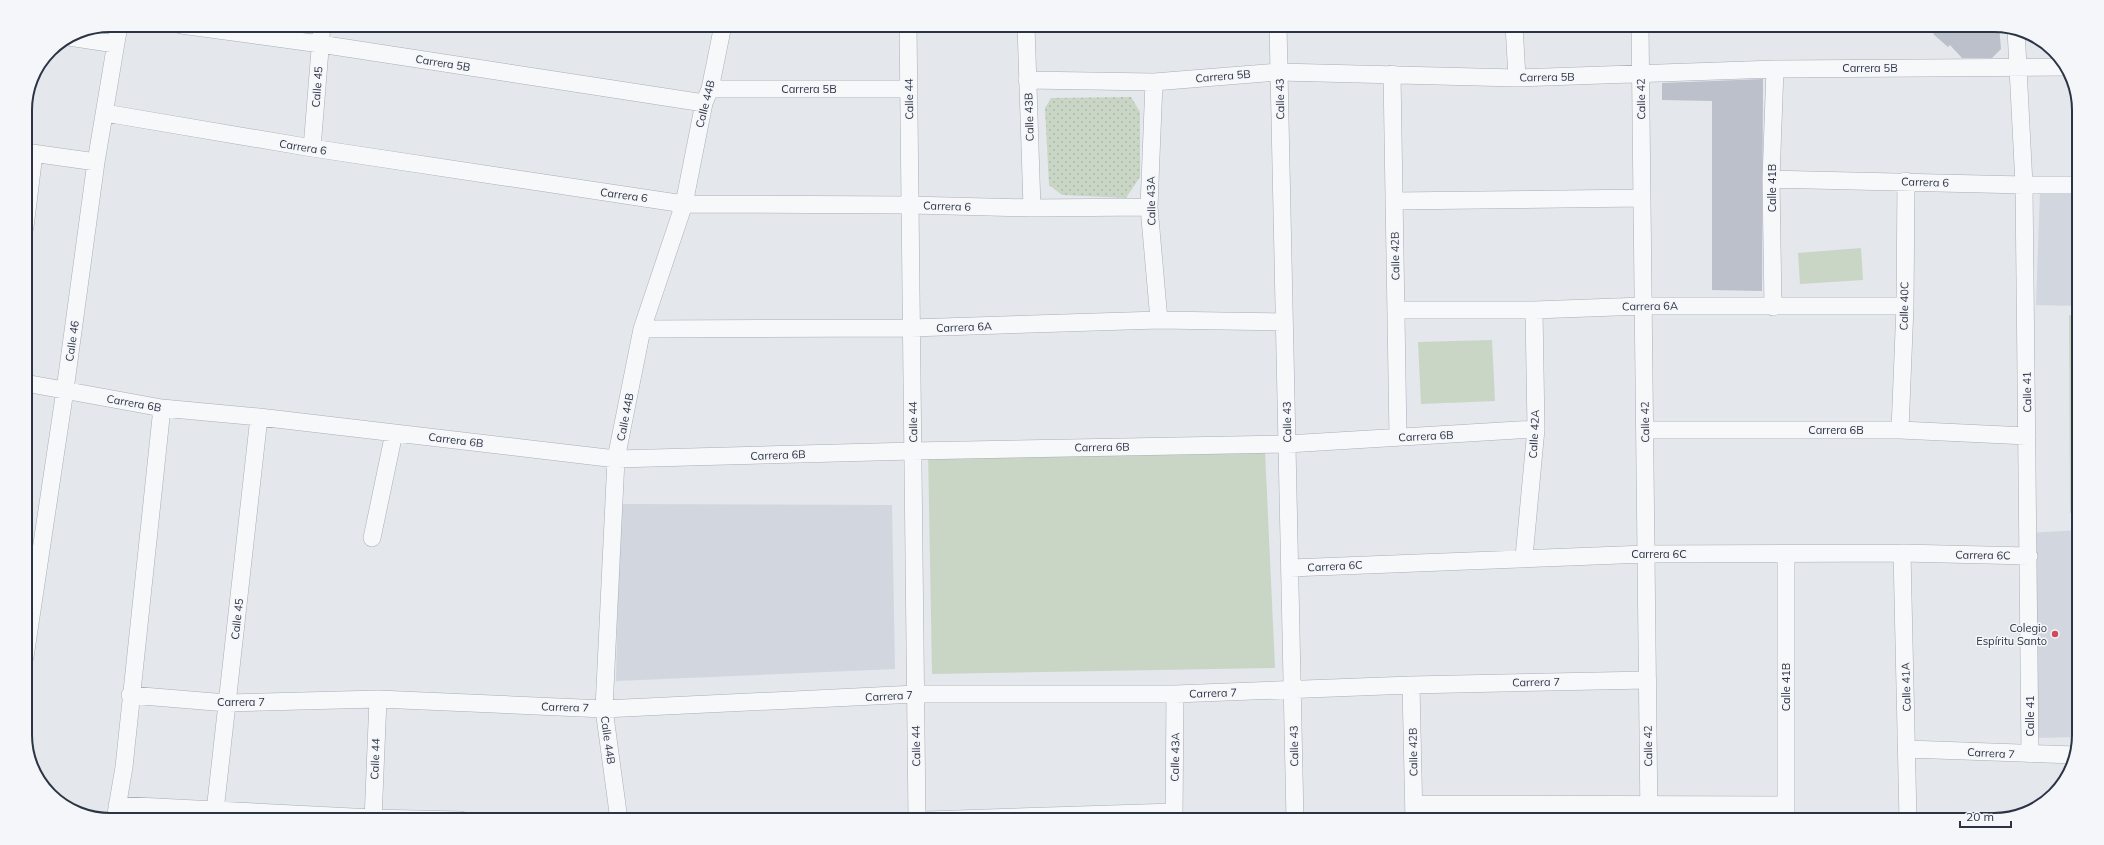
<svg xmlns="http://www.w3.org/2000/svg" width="2104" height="845" viewBox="0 0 2104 845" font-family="Mulish,sans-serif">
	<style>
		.built { fill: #d2d6de }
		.park { fill: url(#park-dots) }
		.garden { fill: #c9d6c5 }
		.building { fill: #bbc0ca }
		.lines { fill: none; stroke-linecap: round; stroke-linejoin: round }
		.minor-casing { stroke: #a9aeb7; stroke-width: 18 }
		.minor { stroke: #f7f8fa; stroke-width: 17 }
		.poi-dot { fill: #d1495b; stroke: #f4f6f9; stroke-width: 1.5 }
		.labels { text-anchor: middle; stroke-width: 3; stroke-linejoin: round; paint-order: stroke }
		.street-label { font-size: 11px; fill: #2b3445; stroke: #f4f6f9 }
		.poi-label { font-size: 11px; fill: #2b3445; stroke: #f4f6f9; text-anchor: end }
		.rim { fill: none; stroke: #2b3445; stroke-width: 2 }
	</style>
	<defs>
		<pattern id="park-dots" width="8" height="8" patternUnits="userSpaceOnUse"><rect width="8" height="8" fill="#c9d6c5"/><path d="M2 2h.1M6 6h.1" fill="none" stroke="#adb8ab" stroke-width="1.8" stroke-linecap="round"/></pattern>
	</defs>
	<rect width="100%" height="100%" fill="#e4e7ec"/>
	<path class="built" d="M2040 190H2079V306L2036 305Z
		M620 504 892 505 895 669 616 681Z
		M2079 530V737L2036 738 2027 533Z"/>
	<path class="park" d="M1131 97 1140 112V177L1126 198 1062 195 1049 185 1045 108 1051 98Z"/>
	<path class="garden" d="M1861 248 1863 280 1800 284 1798 253Z
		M2069 315 2079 316V513H2070Z
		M1492 340 1495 401 1421 404 1418 342Z
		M928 448 1265 451 1275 668 932 674Z
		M1505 814V820H1430V816Z"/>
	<path class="building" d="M1942 25 1999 26 2001 49 1992 58H1962L1950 45 1948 47 1933 34Z
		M1763 79 1762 291 1712 290V101L1662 100V83Z"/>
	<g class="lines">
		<defs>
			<path id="minor" d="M181 25 320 44 704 103
				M908 25 917 820
				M1026 25 1032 208
				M1278 25 1295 820
				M1514 25 1517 78
				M1640 25 1649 820
				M2016 29 2024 185 2030 754
				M69 37 115 44
				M1392 74 1398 437
				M1027 80 1154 82 1279 72 1517 78 1775 69 2066 67
				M1154 82 1149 207 1159 320
				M710 89H909
				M105 113 312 148 684 204 910 205 1032 208 1149 207
				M312 148 322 25
				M25 152 96 162
				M1771 179 2024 185H2079
				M1394 201 1642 198
				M25 227 34 154
				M1773 307 1771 179 1775 69
				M1396 310H1534L1643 306H1905
				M642 329 911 328 1159 320 1284 322
				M25 383 162 408 259 417 616 459 913 451 1287 444 1536 429
				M1645 430H1900L2027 436
				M1900 430 1905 306 1906 181
				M372 538 394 433
				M1902 553 1908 820
				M1786 555V820
				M1524 557 1536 429 1534 310
				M1290 568 1646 554 1902 553 2029 556
				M25 657 65 390 96 162 119 25
				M1411 685 1414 820
				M130 695 227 703 378 699 604 709 916 694H1175L1411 685 1648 680
				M1907 749 2075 755
				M1414 804 1786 805
				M117 805 373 818 461 820
				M115 820 124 767 162 408
				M214 820 259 417
				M373 820 378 699
				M619 820 604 709 616 459 642 329 684 204 704 103 710 89 723 25
				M926 820 1174 812
				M1174 820 1175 694"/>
		</defs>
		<use href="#minor" class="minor-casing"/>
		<use href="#minor" class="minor"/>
	</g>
	<circle class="poi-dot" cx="2055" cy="634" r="4"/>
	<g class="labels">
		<g class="street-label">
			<text transform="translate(443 63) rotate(9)" y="4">Carrera 5B</text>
			<text x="1870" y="72">Carrera 5B</text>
			<text transform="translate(1223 76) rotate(-5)" y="4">Carrera 5B</text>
			<text transform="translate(1547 77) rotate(-1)" y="4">Carrera 5B</text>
			<text transform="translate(317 87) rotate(-86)" y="4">Calle 45</text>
			<text x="809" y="93">Carrera 5B</text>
			<text transform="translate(909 99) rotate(-91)" y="4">Calle 44</text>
			<text transform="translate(1280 99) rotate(-91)" y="4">Calle 43</text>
			<text transform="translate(1641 99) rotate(-91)" y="4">Calle 42</text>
			<text transform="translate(705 104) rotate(-76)" y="4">Calle 44B</text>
			<text transform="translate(1029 117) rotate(-92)" y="4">Calle 43B</text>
			<text transform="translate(303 147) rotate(9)" y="4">Carrera 6</text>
			<text transform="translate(1925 182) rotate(2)" y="4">Carrera 6</text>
			<text transform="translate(1772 188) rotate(-90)" y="4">Calle 41B</text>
			<text transform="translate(624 195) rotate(8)" y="4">Carrera 6</text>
			<text transform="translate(1151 201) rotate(-91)" y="4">Calle 43A</text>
			<text transform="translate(947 206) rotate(2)" y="4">Carrera 6</text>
			<text transform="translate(1395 256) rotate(-91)" y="4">Calle 42B</text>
			<text transform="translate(1650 306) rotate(-1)" y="4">Carrera 6A</text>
			<text transform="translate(1904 306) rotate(-89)" y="4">Calle 40C</text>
			<text transform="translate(964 327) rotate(-2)" y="4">Carrera 6A</text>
			<text transform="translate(72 341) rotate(-82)" y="4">Calle 46</text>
			<text transform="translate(2027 392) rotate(-91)" y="4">Calle 41</text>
			<text transform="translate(134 403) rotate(10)" y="4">Carrera 6B</text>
			<text transform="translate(625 417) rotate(-79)" y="4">Calle 44B</text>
			<text transform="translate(913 422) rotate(-91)" y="4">Calle 44</text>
			<text transform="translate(1287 422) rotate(-91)" y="4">Calle 43</text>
			<text transform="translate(1645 422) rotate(-91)" y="4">Calle 42</text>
			<text x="1836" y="434">Carrera 6B</text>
			<text transform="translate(1534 434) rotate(-87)" y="4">Calle 42A</text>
			<text transform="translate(1426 436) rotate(-3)" y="4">Carrera 6B</text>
			<text transform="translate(456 440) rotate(7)" y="4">Carrera 6B</text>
			<text transform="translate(1102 447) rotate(-1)" y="4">Carrera 6B</text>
			<text transform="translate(778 455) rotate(-2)" y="4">Carrera 6B</text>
			<text x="1659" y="558">Carrera 6C</text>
			<text transform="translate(1983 555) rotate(1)" y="4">Carrera 6C</text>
			<text transform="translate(1335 566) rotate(-3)" y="4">Carrera 6C</text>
			<text transform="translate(237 619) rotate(-84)" y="4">Calle 45</text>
			<text transform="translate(1536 682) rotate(-1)" y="4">Carrera 7</text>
			<text transform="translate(1786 687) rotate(-90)" y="4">Calle 41B</text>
			<text transform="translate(1906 687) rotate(-92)" y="4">Calle 41A</text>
			<text transform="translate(1213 693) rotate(-2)" y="4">Carrera 7</text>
			<text transform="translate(889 696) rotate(-3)" y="4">Carrera 7</text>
			<text x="241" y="706">Carrera 7</text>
			<text transform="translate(565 707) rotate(2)" y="4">Carrera 7</text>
			<text transform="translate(2030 716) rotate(-90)" y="4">Calle 41</text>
			<text transform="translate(608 740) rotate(82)" y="4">Calle 44B</text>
			<text transform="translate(916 746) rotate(-91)" y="4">Calle 44</text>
			<text transform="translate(1294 746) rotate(-91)" y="4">Calle 43</text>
			<text transform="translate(1648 746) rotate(-91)" y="4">Calle 42</text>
			<text transform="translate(1413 752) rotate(-91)" y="4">Calle 42B</text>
			<text transform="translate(1991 753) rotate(3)" y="4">Carrera 7</text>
			<text transform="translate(1175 757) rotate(-89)" y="4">Calle 43A</text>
			<text transform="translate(375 759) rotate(-88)" y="4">Calle 44</text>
		</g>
		<g class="poi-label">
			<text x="2047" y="632">Colegio<tspan x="2047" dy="13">Espíritu Santo</tspan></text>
		</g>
	</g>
	<path d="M0 0H2104V845H0ZM110 32H1994A78 78 0 0 1 2072 110V735A78 78 0 0 1 1994 813H110A78 78 0 0 1 32 735V110A78 78 0 0 1 110 32Z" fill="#f4f6f9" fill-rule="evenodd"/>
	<path class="rim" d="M110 32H1994A78 78 0 0 1 2072 110V735A78 78 0 0 1 1994 813H110A78 78 0 0 1 32 735V110A78 78 0 0 1 110 32Z"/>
	<path d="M1960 821v6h51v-6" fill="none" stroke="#2b3445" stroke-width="2"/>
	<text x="1966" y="821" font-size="12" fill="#2b3445" stroke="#f4f6f9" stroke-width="3" paint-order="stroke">20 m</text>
</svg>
